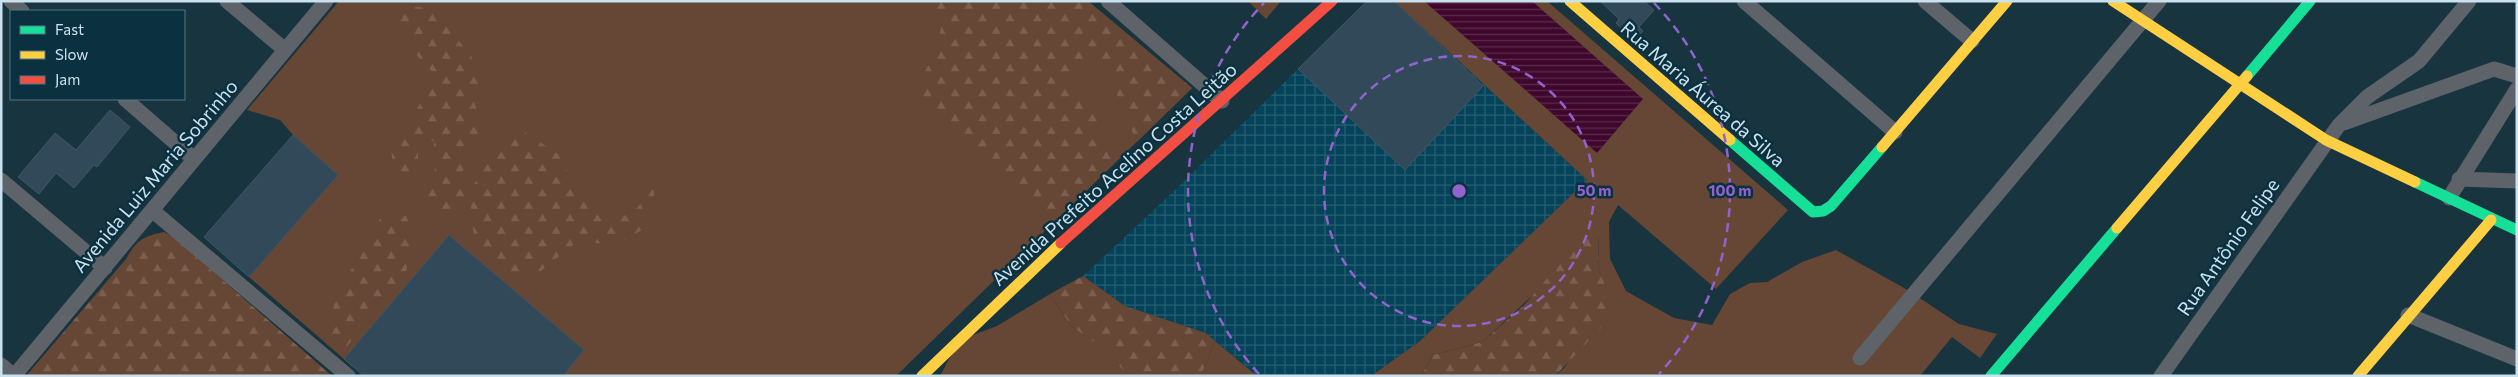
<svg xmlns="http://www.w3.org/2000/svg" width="2518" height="377" viewBox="0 0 2518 377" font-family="Commissioner,sans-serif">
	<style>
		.industrial { fill: url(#industrial-grid) }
		.grass { fill: #664634 }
		.forest { fill: url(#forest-firs) }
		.water { fill: url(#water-rules) }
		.building { fill: #314958; stroke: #435662 }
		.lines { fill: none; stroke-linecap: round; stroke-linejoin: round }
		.street { stroke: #5e6269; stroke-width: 15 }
		.fast { stroke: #16e098; stroke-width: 11 }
		.slow { stroke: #ffcf43; stroke-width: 11 }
		.jam { stroke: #f24e42; stroke-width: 11 }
		.ring { fill: none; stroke: #9363cd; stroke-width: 2.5; stroke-dasharray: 9 6 }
		.labels { text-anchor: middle; stroke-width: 5; stroke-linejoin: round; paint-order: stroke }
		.street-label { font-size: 19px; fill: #cae2ef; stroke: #0b303f }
		.centre { fill: #9363cd; stroke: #0b303f; stroke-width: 2.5 }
		.ring-label { font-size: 15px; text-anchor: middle; font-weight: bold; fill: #9363cd; stroke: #0b303f; stroke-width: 5; stroke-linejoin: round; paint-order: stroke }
	</style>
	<defs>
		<pattern id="industrial-grid" width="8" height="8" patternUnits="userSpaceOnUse" patternTransform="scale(1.25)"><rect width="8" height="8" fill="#044359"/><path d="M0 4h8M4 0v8" fill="none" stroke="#275e71"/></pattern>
		<pattern id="forest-firs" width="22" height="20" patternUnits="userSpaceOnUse" patternTransform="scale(1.25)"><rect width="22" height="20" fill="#664634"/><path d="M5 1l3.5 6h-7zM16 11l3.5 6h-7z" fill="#7b6052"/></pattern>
		<pattern id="water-rules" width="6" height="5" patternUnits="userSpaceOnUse" patternTransform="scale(1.25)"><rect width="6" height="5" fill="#40072d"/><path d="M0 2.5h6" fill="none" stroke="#5a2b4c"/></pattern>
	</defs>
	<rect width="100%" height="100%" fill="#17343f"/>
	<path class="industrial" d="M1367 1H1394L1587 180 1420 341 1371 376H1257L1206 333 1125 306 1083 276 1177 188Z"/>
	<path class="grass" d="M339 1H1088L1192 88 896 376H563L584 350 449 236 344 359 249 277 338 175 293 135 280 120 247 110Z
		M1248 1H1281L1266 19Z
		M1394 1H1547L1788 210 1716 289 1618 205 1609 222 1610 259 1626 291 1674 318 1712 325 1730 294 1750 283 1767 282 1802 262 1836 250 1906 289 1959 324 1997 334 1980 358 1952 337 1920 376H1555L1564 368 1611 302 1598 268 1599 234 1482 342 1433 355 1421 376H1371L1420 341 1587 180Z
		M1050 294 1071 326 1108 351 1128 376H940L949 359 965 338 997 326Z
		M1215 341 1257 376H1201Z"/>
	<path class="forest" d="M932 1H1088L1192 88 1137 142 1120 105 1110 72 1088 53 1068 82 1086 100 1106 114 1096 130 1124 154 1054 222 1010 180 950 135 916 88 936 51 943 19Z
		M401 5 445 10 448 28 469 53 488 83 474 102 484 128 461 175 466 208 440 217 426 202 435 179 434 141 418 142V178L393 169 391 146 410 121 436 75 422 62 399 31Z
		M511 129 523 131 561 156 573 186 602 220 632 214 656 185 647 227 615 246 579 240 536 275 500 270 478 252 470 217 474 184Z
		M406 216 416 239 399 294 381 300 346 348 327 345 335 298 380 219Z
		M164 232 175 238 332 376H26L126 259C136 241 143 236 164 232Z
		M1599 233 1598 268 1612 302 1601 328 1555 376H1421L1433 355 1482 342 1525 304 1577 244Z
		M1083 276 1125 306 1206 333 1215 341 1201 376H1128L1107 351 1071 326 1050 294Z"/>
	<path class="water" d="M1424 1H1532L1643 99 1597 153Z"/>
	<path class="building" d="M1367 1H1394L1483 86 1405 170 1298 69Z
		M1600 1H1644L1654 10 1639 27 1643 31 1635 40 1616 23 1619 19Z
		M110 110 130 127 97 167 94 165 74 188 56 173 39 194 18 177 55 133 76 150Z
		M293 135 338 175 249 277 204 237Z
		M449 235 584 350 563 376H364L344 359Z"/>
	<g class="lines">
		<path class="street" d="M11 1 22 11
			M227 1 285 50
			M1108 1 1222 101
			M1744 1 1895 132
			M1925 1 1972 41
			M125 99 194 159
			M2344 123 2494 69 2517 76
			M2459 179 2517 181
			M1 180 105 268
			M2449 198 2517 89
			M153 211 348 376
			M2408 315 2517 359
			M1860 358 2159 1
			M1 365 14 376
			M14 376 326 1
			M2161 376 2339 125 2367 97 2419 61 2469 1"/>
		<path class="fast" d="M2247 76 2310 1
			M1730 140 1813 212 1823 211 1831 206 1882 147
			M2415 182 2517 230
			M1991 376 2117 228"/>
		<path class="slow" d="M1570 1 1730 140
			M2113 1 2326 140 2415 182
			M1882 147 2007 1
			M2117 228 2247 76
			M922 376 1061 243
			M2358 376 2491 220"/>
		<path class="jam" d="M1061 243 1332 1"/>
	</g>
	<g class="ring">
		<circle cx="1459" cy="191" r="135"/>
		<path d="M1259 374A271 271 0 0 1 1264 3M1654 3A271 271 0 0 1 1659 374"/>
	</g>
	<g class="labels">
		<g class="street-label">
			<text transform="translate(1703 94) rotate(41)" y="7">Rua Maria Áurea da Silva</text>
			<text transform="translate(1114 174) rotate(-42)" y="7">Avenida Prefeito Acelino Costa Leitão</text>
			<text transform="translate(155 176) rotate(-50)" y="7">Avenida Luiz Maria Sobrinho</text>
			<text transform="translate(2228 247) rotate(-55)" y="7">Rua Antônio Felipe</text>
		</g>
	</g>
	<circle cx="1459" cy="191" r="8" class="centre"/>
	<g class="ring-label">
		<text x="1594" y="196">50 m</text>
		<text x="1730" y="196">100 m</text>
	</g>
	<rect width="2518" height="377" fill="none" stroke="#cae2ef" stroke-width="5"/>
	<rect x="10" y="10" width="175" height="90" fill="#0b303f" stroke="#577785"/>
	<rect x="20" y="26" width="25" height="8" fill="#16e098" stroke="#577785"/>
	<text x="55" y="35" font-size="15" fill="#cae2ef">Fast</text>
	<rect x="20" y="51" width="25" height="8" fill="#ffcf43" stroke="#577785"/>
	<text x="55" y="60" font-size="15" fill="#cae2ef">Slow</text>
	<rect x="20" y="76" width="25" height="8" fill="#f24e42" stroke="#577785"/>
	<text x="55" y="85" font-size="15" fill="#cae2ef">Jam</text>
</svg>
